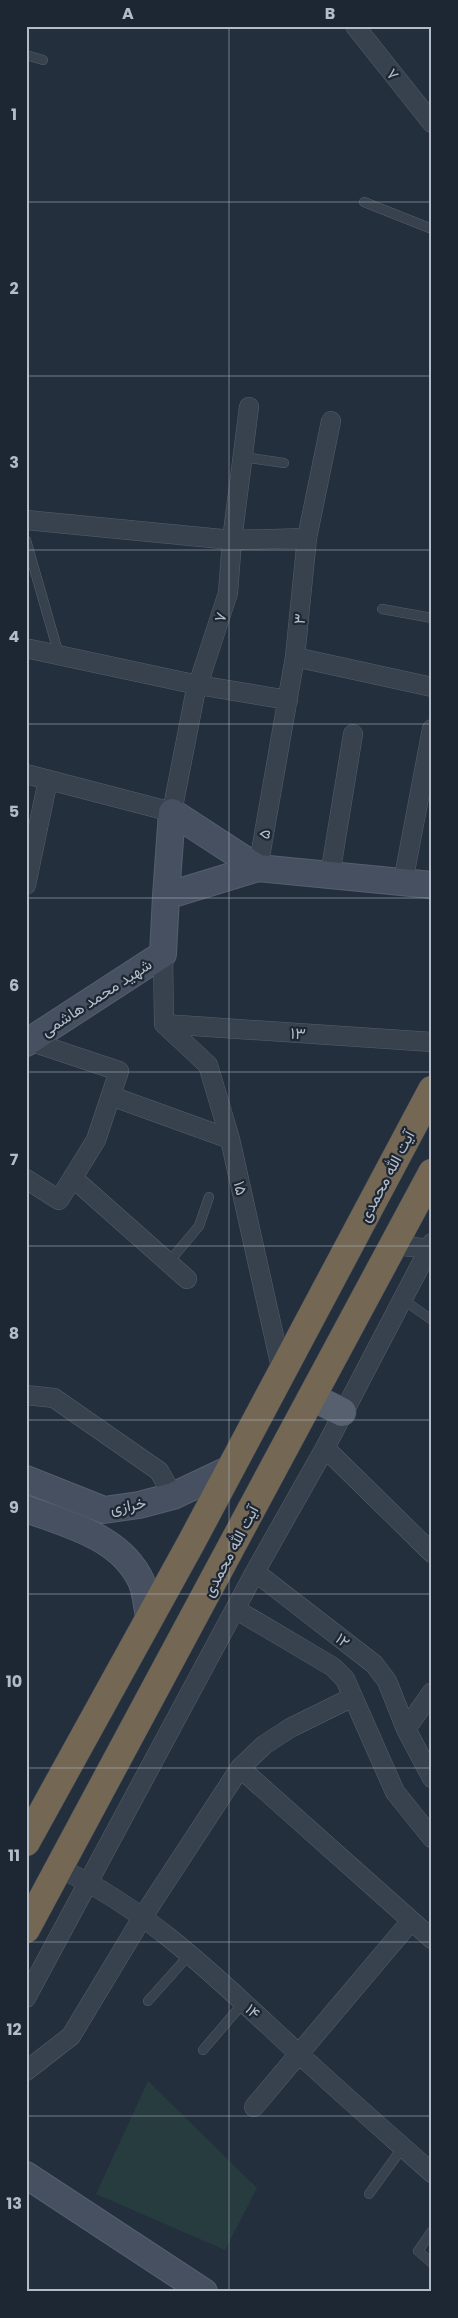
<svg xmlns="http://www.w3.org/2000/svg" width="458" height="2318" viewBox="0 0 458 2318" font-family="Poppins,Vazirmatn,sans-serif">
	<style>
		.green { fill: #263c3f }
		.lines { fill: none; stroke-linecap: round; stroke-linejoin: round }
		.lane-casing { stroke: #565f6c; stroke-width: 10 }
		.street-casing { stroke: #565f6c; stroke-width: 20 }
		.secondary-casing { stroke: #565f6c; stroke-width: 28 }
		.primary-casing { stroke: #414a57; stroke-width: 29 }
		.highway-casing { stroke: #434c59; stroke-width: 29 }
		.lane { stroke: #38414e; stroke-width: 9 }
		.street { stroke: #38414e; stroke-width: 19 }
		.secondary { stroke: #465061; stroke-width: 26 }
		.primary { stroke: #56606e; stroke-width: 28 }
		.highway { stroke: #746855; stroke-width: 28 }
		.grid { fill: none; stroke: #b4bcc9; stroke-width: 1; stroke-opacity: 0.55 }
		.labels { text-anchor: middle; stroke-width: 4.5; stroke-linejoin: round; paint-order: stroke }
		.street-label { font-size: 16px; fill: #b4bcc9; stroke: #1d2633 }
		.neatline { fill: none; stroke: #b4bcc9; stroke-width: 2 }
		.grid-label { font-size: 16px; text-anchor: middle; font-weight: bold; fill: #b4bcc9 }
	</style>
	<rect width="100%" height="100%" fill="#242f3e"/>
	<path class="green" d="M148 2081 257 2188 225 2250 96 2194Z"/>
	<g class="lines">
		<defs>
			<path id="lane" d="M26 55 43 60
				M364 202 432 229
				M243 457 284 463
				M26 540 59 655
				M382 609 432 618
				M168 1263 199 1226 209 1197
				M402 1299 432 1320
				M148 2001 189 1955
				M203 2050 244 2002
				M369 2194 403 2147
				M432 2231 418 2251 432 2263"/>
			<path id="street" d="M355 26 432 123
				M249 407 232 540 307 538
				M26 520 232 540 228 593 195 694 172 812 26 774
				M30 649 198 685 288 700
				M295 657 432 687
				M258 868 295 657 307 538 331 421
				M330 875 353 734
				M403 882 432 729
				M26 885 48 780
				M163 954 164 1024
				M164 1024 208 1065 230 1139 282 1372
				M164 1024 432 1042
				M26 1040 119 1071 96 1140 59 1200 26 1179
				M111 1096 230 1139
				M73 1178 187 1279
				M393 1245 432 1249
				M26 1395 54 1398 159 1471 173 1496
				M325 1448 432 1553
				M255 1572 374 1664 387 1681 406 1729 432 1778
				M235 1609 333 1667 345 1679 395 1792 432 1838
				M406 1729 432 1692
				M240 1768 432 1939
				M59 1868C151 1910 225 1986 298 2053 342 2094 387 2133 432 2173
				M26 1998 255 1572 325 1448 432 1243
				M26 2071 71 2036 142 1918 240 1768 264 1745 290 1728 353 1697
				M254 2107 411 1921"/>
			<path id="secondary" d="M166 896 172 812 258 868
				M26 1043 163 954 166 896 258 868 432 885
				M26 1479 104 1510 139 1505 173 1496 230 1469
				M26 1509C69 1525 122 1537 142 1583 146 1593 147 1607 149 1617
				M26 2175 204 2292"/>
			<path id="primary" d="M312 1397 342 1412"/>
			<path id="highway" d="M26 1842 191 1543 432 1090
				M26 1929 432 1173"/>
		</defs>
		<use href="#lane" class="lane-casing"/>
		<use href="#street" class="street-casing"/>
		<use href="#secondary" class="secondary-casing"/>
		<use href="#primary" class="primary-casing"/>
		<use href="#highway" class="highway-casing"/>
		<use href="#lane" class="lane"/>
		<use href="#street" class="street"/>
		<use href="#secondary" class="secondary"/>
		<use href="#primary" class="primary"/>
		<use href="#highway" class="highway"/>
	</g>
	<path class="grid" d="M229 26V2292M26 202H432M26 376H432M26 550H432M26 724H432M26 898H432M26 1072H432M26 1246H432M26 1420H432M26 1594H432M26 1768H432M26 1942H432M26 2116H432"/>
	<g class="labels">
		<g class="street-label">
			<text transform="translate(393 74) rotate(51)" y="6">۷</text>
			<text transform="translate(220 617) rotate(-72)" y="6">۷</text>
			<text transform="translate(299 619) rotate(-84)" y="6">۳</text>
			<text transform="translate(264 834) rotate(-80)" y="6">۵</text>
			<text transform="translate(96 997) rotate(-33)" y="6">شهید محمد هاشمی</text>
			<text transform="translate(298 1033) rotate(4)" y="6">۱۳</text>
			<text transform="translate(386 1176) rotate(-62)" y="6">آیت الله محمدی</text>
			<text transform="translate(241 1188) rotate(77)" y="6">۱۵</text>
			<text transform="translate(128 1505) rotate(-10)" y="6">خرازی</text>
			<text transform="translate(230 1551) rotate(-62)" y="6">آیت الله محمدی</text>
			<text transform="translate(343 1640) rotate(38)" y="6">۱۲</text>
			<text transform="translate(253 2011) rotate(43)" y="6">۱۴</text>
		</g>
	</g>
	<rect width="458" height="2318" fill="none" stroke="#1d2633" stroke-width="55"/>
	<rect x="28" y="28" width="402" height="2262" class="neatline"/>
	<g class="grid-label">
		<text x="128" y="19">A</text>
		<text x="330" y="19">B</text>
		<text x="14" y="120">1</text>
		<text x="14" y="294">2</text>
		<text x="14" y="468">3</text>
		<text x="14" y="642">4</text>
		<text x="14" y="817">5</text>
		<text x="14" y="991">6</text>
		<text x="14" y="1165">7</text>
		<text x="14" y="1339">8</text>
		<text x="14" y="1513">9</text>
		<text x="14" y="1687">10</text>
		<text x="14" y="1861">11</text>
		<text x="14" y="2035">12</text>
		<text x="14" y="2209">13</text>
	</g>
</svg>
